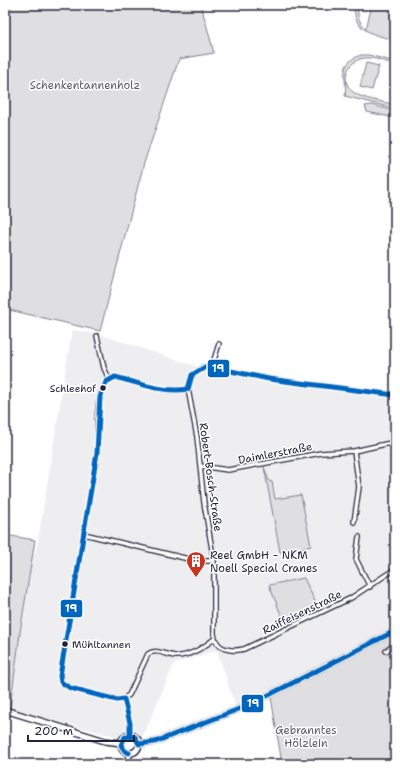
<svg xmlns="http://www.w3.org/2000/svg" width="400" height="769" viewBox="0 0 400 769" font-family="'Shantell Sans',sans-serif">
	<style>
		.built { fill: #eeeef1 }
		.green { fill: #dfdfe2; stroke: #80808e }
		.lines { fill: none; stroke-linecap: round; stroke-linejoin: round }
		.street-casing { stroke: #22223b; stroke-width: 6 }
		.secondary-casing { stroke: #22223b; stroke-width: 8 }
		.street { stroke: #fff; stroke-width: 3.5 }
		.secondary { stroke: #fff; stroke-width: 5 }
		.bus-1-casing { stroke: #fff; stroke-width: 8 }
		.bus-1 { stroke: #0065bd; stroke-width: 5 }
		.bus-dot { fill: #22223b; stroke: #fff; stroke-width: 1.5 }
		.labels { text-anchor: middle; stroke-width: 3; stroke-linejoin: round; paint-order: stroke }
		.bus-label { font-size: 10px; fill: #22223b; stroke: #fff; text-anchor: end }
		.park-label { font-size: 11px; fill: #5b5b6d; stroke: #fff }
		.street-label { font-size: 11px; fill: #22223b; stroke: #fff }
		.poi-label { font-size: 11px; fill: #22223b; stroke: #fff; text-anchor: start }
		.line-badge { stroke: #fff; stroke-width: 1.5 }
		.badge-label { font-size: 11px; text-anchor: middle; font-weight: bold; fill: #fff }
	</style>
	<rect width="100%" height="100%" fill="#fff"/>
	<filter id="ink" filterUnits="userSpaceOnUse"><feTurbulence type="fractalNoise" baseFrequency=".025" numOctaves="2"/><feDisplacementMap in="SourceGraphic" scale="8" xChannelSelector="R" yChannelSelector="G"/><feConvolveMatrix kernelMatrix="1 2 1 2 8 2 1 2 1" color-interpolation-filters="sRGB"/></filter>
	<g filter="url(#ink)">
		<path class="built" d="M72 330 102 335 198 367 264 381 395 397V629L270 693 236 708 217 650 174 664 143 736 128 730 118 737 9 709 21 626 33 555 37 547Z"/>
		<path class="green" d="M5 5H201L214 53 179 59 144 163 100 331 5 309Z
			M355 5H359C356 15 359 22 366 29L372 5H395V40C375 35 351 31 355 5Z
			M361 55H369L395 62V65C386 62 374 57 365 58 348 59 339 81 353 92 364 100 382 101 395 105V109L345 96C348 78 336 64 361 55Z
			M366 63 379 66 372 90 360 87Z
			M372 105 395 111V118L367 112 365 106Z
			M264 467 269 481 272 482 275 499 301 495 311 546 280 552Z
			M5 535 35 540 21 626 9 715 5 726Z
			M304 578 320 612 298 621 295 617 284 622 269 585Z
			M395 633V764H282L271 697Z"/>
		<g class="lines">
			<defs>
				<path id="street" d="M97 336 104 368 109 379
					M212 366 219 344
					M188 389C165 395 138 382 115 377 91 383 99 434 97 453L60 676 61 682 70 688 121 700 129 695 148 654C157 648 165 655 175 656 189 657 204 647 214 639
					M395 395 269 379 207 366 203 367 192 375 188 389 197 437 204 503 214 561V634C216 650 231 652 244 649L351 598 395 569
					M354 451 359 487 354 522
					M200 466 228 470 321 453 354 451 395 442
					M84 534 197 561H214
					M359 537 356 559 370 587
					M386 651 395 644
					M124 699 130 723V736"/>
				<path id="secondary" d="M5 710 105 741 121 743
					M121 744a9 9 0 1 1 18 0a9 9 0 1 1-18 0Z
					M139 744 155 742 249 705 395 631
					M128 764 129 753"/>
			</defs>
			<use href="#street" class="street-casing"/>
			<use href="#secondary" class="secondary-casing"/>
			<use href="#street" class="street"/>
			<use href="#secondary" class="secondary"/>
			<defs>
				<path id="bus-1" d="M130 736V723L124 699 117 700 70 688 61 682 60 676 97 453 100 397 106 382 115 377C139 383 163 393 188 389L192 375 207 366 269 379 395 395
					M129 753 125 751 121 745 125 737H135L139 744 155 742 249 705 395 631"/>
			</defs>
			<use href="#bus-1" class="bus-1-casing"/>
			<use href="#bus-1" class="bus-1"/>
		</g>
	</g>
	<defs>
		<symbol id="building-pin" viewBox="-11 -11 22 30"><path d="M0 17L-7.5 6A9.5 9.5 0 1 1 7.5 6Z" fill="#c8321e" stroke="#fff"/><path d="M-4-6H4V6H1V3H-1V6H-4ZM-2.5-4.3h1.7v1.8h-1.7ZM.8-4.3h1.7v1.8H.8ZM-2.5-1h1.7V.8h-1.7ZM.8-1h1.7V.8H.8Z" fill="#fff"/></symbol>
	</defs>
	<g fill-rule="evenodd">
		<use href="#building-pin" x="185" y="550" width="22" height="30"/>
	</g>
	<g class="bus-dot">
		<circle cx="103" cy="388" r="3.5"/>
		<circle cx="65" cy="644" r="3.5"/>
	</g>
	<g class="labels">
		<g class="bus-label">
			<text x="96" y="392">Schleehof</text>
			<text x="72" y="648" text-anchor="start">Mühltannen</text>
		</g>
		<g class="park-label">
			<text x="85" y="89">Schenkentannenholz</text>
			<text x="306" y="734">Gebranntes<tspan x="306" dy="13">Hölzlein</tspan></text>
		</g>
		<g class="street-label">
			<text transform="translate(275 453) rotate(-11)" y="4">Daimlerstraße</text>
			<text transform="translate(211 477) rotate(82)" y="4">Robert-Bosch-Straße</text>
			<text transform="translate(302 612) rotate(-26)" y="4">Raiffeisenstraße</text>
		</g>
		<g class="poi-label">
			<text x="210" y="559">Reel GmbH - NKM<tspan x="210" dy="13">Noell Special Cranes</tspan></text>
		</g>
	</g>
	<g class="line-badge">
		<rect x="207" y="359" width="23" height="19" rx="4" fill="#0065bd"/>
		<rect x="60" y="599" width="23" height="19" rx="4" fill="#0065bd"/>
		<rect x="241" y="694" width="23" height="19" rx="4" fill="#0065bd"/>
	</g>
	<g class="badge-label">
		<text x="218" y="372">19</text>
		<text x="71" y="612">19</text>
		<text x="253" y="707">19</text>
	</g>
	<rect width="400" height="769" fill="none" stroke="#fff" stroke-width="20"/>
	<rect x="10" y="10" width="380" height="749" fill="none" stroke="#22223b" stroke-width="1.5" filter="url(#ink)"/>
	<path d="M28 735v6h106v-6" fill="none" stroke="#22223b" stroke-width="2"/>
	<text x="34" y="735" font-size="12" fill="#22223b" stroke="#ffffff" stroke-width="3" paint-order="stroke">200 m</text>
</svg>
